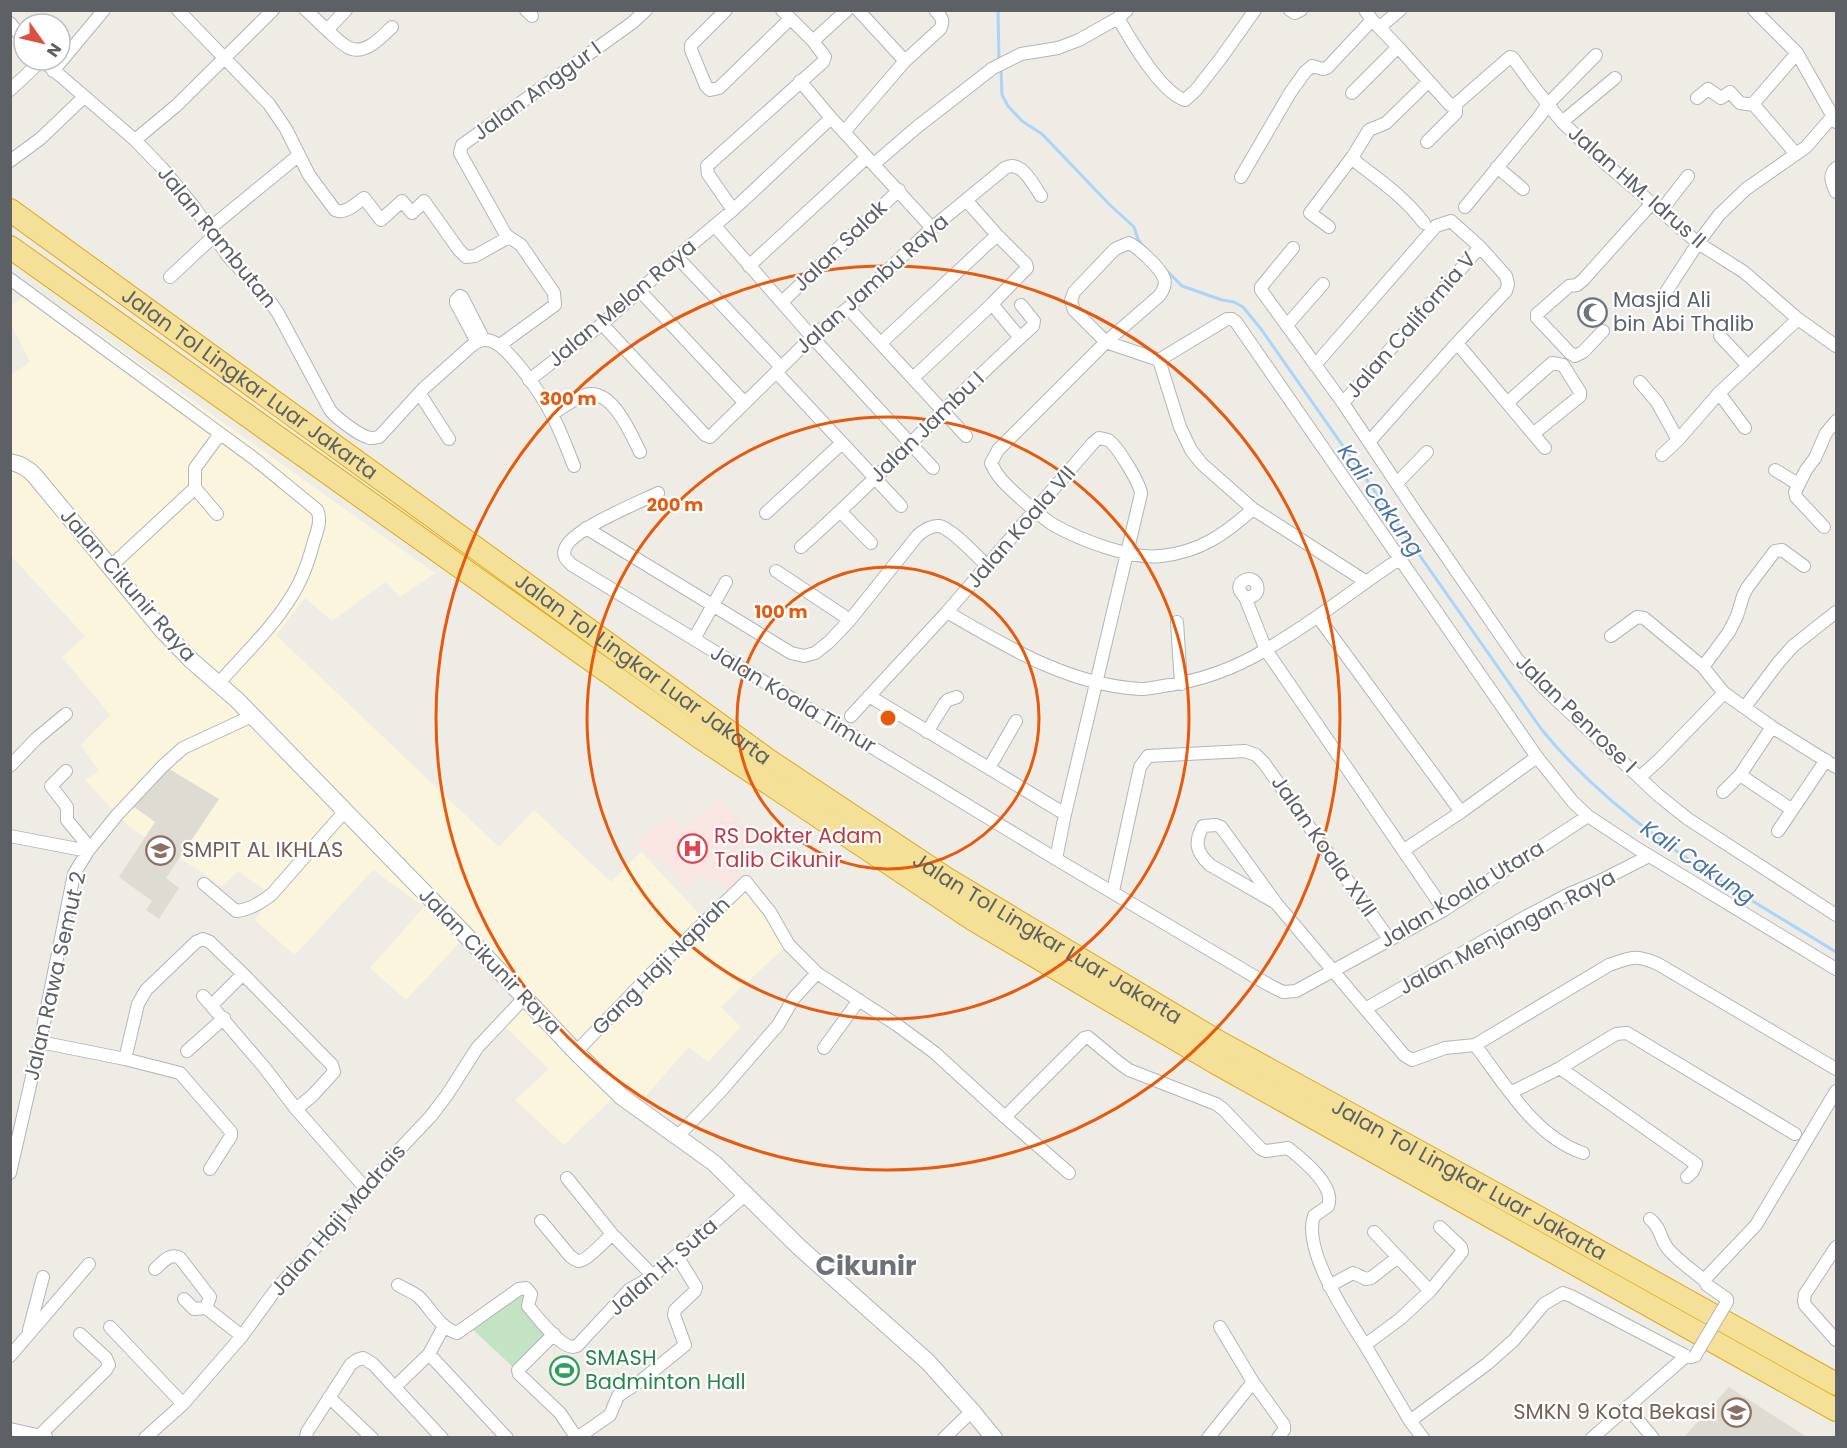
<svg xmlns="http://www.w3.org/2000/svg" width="1847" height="1448" viewBox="0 0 1847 1448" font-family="Poppins,sans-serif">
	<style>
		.commercial { fill: #fbf5dd }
		.education { fill: #dedbd3 }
		.medical { fill: #f9e6e3 }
		.green { fill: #c4e3c5 }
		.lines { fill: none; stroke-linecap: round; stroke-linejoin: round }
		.stream { stroke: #abd4f8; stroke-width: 3 }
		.street-casing { stroke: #b2b5b9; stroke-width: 14 }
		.secondary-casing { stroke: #b1b4b9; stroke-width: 18 }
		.highway-casing { stroke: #e0a813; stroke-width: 24 }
		.street { stroke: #fff; stroke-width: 12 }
		.secondary { stroke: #fff; stroke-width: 16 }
		.highway { stroke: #f4e096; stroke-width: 22 }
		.street-bridge-casing { stroke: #b2b5b9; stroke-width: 14; stroke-linecap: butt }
		.street-bridge { stroke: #fff; stroke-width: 12 }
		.ring { fill: none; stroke: #e8590c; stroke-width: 3 }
		.labels { text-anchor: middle; stroke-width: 4.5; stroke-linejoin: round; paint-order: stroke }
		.street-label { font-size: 21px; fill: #5d6064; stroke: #fff }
		.worship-label { font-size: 21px; fill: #5b616d; stroke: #fff; text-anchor: start }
		.health-label { font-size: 21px; fill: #be3a42; stroke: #fff; text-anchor: start }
		.education-label { font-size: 21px; fill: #785e54; stroke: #fff; text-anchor: start }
		.leisure-label { font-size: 21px; fill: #27864d; stroke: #fff; text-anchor: start }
		.water-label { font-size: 22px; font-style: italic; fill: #4a74a9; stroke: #fff }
		.district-label { font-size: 27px; font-weight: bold; fill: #6e7276; stroke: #fff }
		.centre { fill: #e8590c; stroke: #fff; stroke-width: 3 }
		.ring-label { font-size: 18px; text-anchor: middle; font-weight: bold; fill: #e8590c; stroke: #fff; stroke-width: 4.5; stroke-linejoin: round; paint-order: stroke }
	</style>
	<rect width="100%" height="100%" fill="#eeece5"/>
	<path class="commercial" d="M34 288 435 573 400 597 385 582 332 621 305 598 276 635 499 847 534 810 611 882 641 852 708 923 748 884 788 944 721 1007 741 1027 708 1062 689 1047 636 1107 620 1091 564 1145 515 1100 549 1069 500 1022 519 1001 460 942 406 1000 370 968 424 907 373 870 295 955 254 920 274 897 238 871 222 887 200 871 129 827 85 780 99 771 81 745 110 715 62 657 85 636 11 556V375L30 362 11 324V306Z"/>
	<path class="education" d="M166 767 219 799 166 878 179 888 159 919 146 910 152 901 119 877 155 822 130 804Z
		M1729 1387 1807 1437H1684Z"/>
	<path class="medical" d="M720 797 755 838 731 861 744 878 729 892 716 877 708 884 701 876 685 888 658 856 652 860 635 841 670 815 683 831Z"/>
	<path class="green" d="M522 1291 549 1335 514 1368 471 1328Z"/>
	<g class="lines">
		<path class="stream" d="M998 10 999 60
			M1001 69 1002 95 1008 106 1022 121 1042 134 1109 204 1134 227 1138 239 1142 245
			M1167 271 1182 286 1222 300 1234 302 1243 307 1261 329 1542 730C1621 827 1731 887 1836 952"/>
		<defs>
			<path id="street" d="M178 10 269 104 286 129 309 175 335 210C345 215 355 204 364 198L381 220 402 201 412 213 424 201 459 250 466 257 475 256 509 237
				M306 10 327 30 346 10
				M526 10 532 16
				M726 10 691 45V50L706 86 710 90 719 88 790 19
				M858 10 905 61
				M1290 10 1295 13 1301 10
				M1365 10 1372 20 1398 47 1450 105 1456 104 1510 57 1513 58 1534 87 1562 122 1606 164 1698 243 1744 272 1798 319 1836 346
				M1754 10 1797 53 1836 122
				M1118 18C1130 39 1161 93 1185 100L1196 90 1221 58 1255 10
				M10 23 24 40
				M1380 27 1400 10
				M327 30C333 35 339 42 346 46 362 58 381 38 392 27
				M813 41 847 10
				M42 60 135 140 162 168 194 207 228 256 271 303 278 313 330 410C336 418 360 436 370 438 374 438 375 438 379 437L423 389 470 347C476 342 482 338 491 341 509 346 543 397 552 415 561 431 567 449 574 466
				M53 71 104 10
				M800 81 831 118 932 228
				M10 90 42 60
				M1352 93 1398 47
				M1697 98 1708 89 1721 98 1730 92 1740 103 1754 105 1796 154
				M1753 104 1797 53
				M1562 122 1615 78
				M844 132 905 61 940 29C945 20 941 17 935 10
				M135 140 177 105 273 10
				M1427 142 1456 113V104
				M10 161 40 139 84 97
				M874 164 917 127 993 68 1021 54 1058 48 1079 40 1118 18 1127 10
				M1497 167 1523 189
				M1836 168C1828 175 1832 183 1836 192
				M1241 177 1290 93 1305 72 1312 66 1323 69 1327 68 1372 20
				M1465 207 1539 117 1548 104 1596 55
				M733 210 708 174 707 166 823 62 825 57 813 41 782 10
				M1661 211 1688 176
				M1424 223C1405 198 1381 181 1356 162L1353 156 1369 130 1386 123 1428 82
				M715 226 812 337 933 468
				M1329 227 1310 213 1353 156
				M209 229 299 155
				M1293 248 1261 287V290L1343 403 1417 514 1517 659 1545 689 1658 795 1688 819 1836 915
				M677 257 781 367
				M749 266 867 157
				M170 277 214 236
				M10 279 256 460 317 510C322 520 317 531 314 541 310 556 305 572 298 585 279 622 246 652 219 683
				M640 291 744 402
				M1666 292 1698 243 1719 215 1746 189 1806 147 1832 117
				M782 302 899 190
				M992 304 1020 338
				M848 308 966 436
				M602 324 705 435 710 437 812 337 848 308 932 228 1005 168C1021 159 1033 184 1041 196
				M1287 325 1323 284
				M1603 331 1583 352 1575 356 1570 353 1537 318V314L1569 286 1577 285 1583 280 1652 203
				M1720 336 1748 366
				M477 342 456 303V300L460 296 462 297 484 340
				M881 343 997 235
				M1457 343 1545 448
				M500 345 555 305 554 293 521 245 506 235 460 153 462 145 632 23 646 10
				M1159 360 1180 427 1191 450 1202 464 1253 509 1365 581
				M1315 365 1436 226 1451 221 1480 247 1506 276 1508 284 1506 291 1457 343 1369 442
				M776 372 901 506
				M913 378 992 304 1027 268 1026 264 997 235 966 200
				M529 380 602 324 677 257 733 210 831 118
				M1640 382 1657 402 1678 440
				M1719 393 1745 428
				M420 394 449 439
				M1508 402 1552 363 1563 365 1580 392V396L1533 434
				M1343 403 1480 247
				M552 414C562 408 573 399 585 395 612 387 631 434 640 452
				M1662 455 1678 440 1719 393 1798 319
				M1775 470 1798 484
				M1397 483 1427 452
				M658 493C638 503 570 530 565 549 562 556 567 560 572 565L1056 859 1269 985 1283 992 1296 991 1444 910 1588 816
				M1253 509C1225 534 1200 552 1161 556 1131 560 1078 539 1052 524 1039 515 1028 505 1017 495 1006 485 997 477 991 463L998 450 1106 342 1159 296C1163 291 1166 284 1164 278 1160 268 1139 248 1129 243L1115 249 1074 292 1071 301 1074 310 1106 342 1159 360 1227 319H1232L1236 322 1537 757 1573 802 1588 816 1638 849 1836 969
				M840 511 871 543
				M766 513 842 443
				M217 514 195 488V468L220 434
				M1824 527 1796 497 1795 492 1806 470 1815 458 1826 433 1836 421
				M586 528 791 653 804 656 815 653 829 642 850 620 918 535C924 530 931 525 939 526 951 528 978 557 987 566
				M801 547C881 476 954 397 1033 326L1034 321 1021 305
				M110 567 195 488
				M776 571 850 620
				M1245 597C1265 599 1258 574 1245 580 1236 584 1239 592 1245 597L1266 650 1444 910
				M947 612C1007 647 1069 685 1140 689 1148 689 1156 687 1163 686 1199 681 1234 669 1265 650 1313 623 1355 588 1401 558
				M1318 617 1461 812
				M1177 622 1181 684
				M1611 636 1637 617 1644 618 1703 667 1724 693 1772 727 1836 767
				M694 639 726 582
				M1703 667 1729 632 1737 616 1743 596 1747 588 1775 551 1782 550 1804 566
				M869 696 1065 814
				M1745 707 1778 663 1793 646 1836 612
				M851 716 947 612 1093 443 1099 438C1100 438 1108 440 1108 440 1117 445 1141 485 1141 494L1065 814 1056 859
				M927 732 945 703 948 700 957 697
				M10 766 36 739 66 714
				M989 768 1016 721
				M66 771 51 786 67 807V820L90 848
				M1740 775 1791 809
				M1640 777 1659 760 1724 693
				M1723 792 1740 775 1772 727
				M1778 831 1826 760
				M10 836 88 851
				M1404 850 1461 812 1537 757
				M204 884 236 911C248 910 262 902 272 894L345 811
				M1113 891 1140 767 1148 756 1245 751 1256 755 1264 763 1389 939
				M1276 903 1210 865C1196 852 1194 842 1203 826L1216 825 1221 827 1276 903 1404 1055 1412 1060 1445 1048 1475 1045 1609 965C1631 957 1636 954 1658 964L1836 1069
				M203 996 264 1067 296 1109 366 1189
				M212 1005 243 974 332 1065 334 1072 312 1096 296 1109
				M1365 1009 1527 916 1569 894 1600 881 1649 856
				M40 1042 125 1059 180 1073 231 1132V1136L210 1169
				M1475 1045C1505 1084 1534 1136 1583 1153
				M824 1048 859 1000
				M187 1051 224 1018
				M576 1052 649 976 746 882 770 912 789 945 817 973 897 1025 935 1053 1005 1117 1084 1038 1088 1037 1118 1062 1129 1070 1216 1104 1223 1109 1261 1149 1266 1151 1288 1148C1302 1159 1336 1186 1328 1206L1314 1216C1302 1249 1347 1317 1365 1345 1380 1370 1395 1396 1410 1421L1423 1438
				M125 1059 138 1004 146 990 196 942 203 939 210 942 243 974
				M1560 1068 1696 1164 1693 1171 1687 1177
				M1512 1092 1560 1068 1616 1034 1627 1033 1795 1134
				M1005 1117 1069 1173
				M678 1136 720 1092 778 1025 794 998 817 973
				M10 1173 40 1042 74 874 88 851 117 815 163 766 183 748 252 716
				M567 1178 612 1234 653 1276
				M1650 1219C1663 1230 1659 1240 1670 1251 1680 1262 1693 1271 1704 1280L1707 1285 1727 1299V1302L1724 1307
				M541 1221 570 1256C573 1258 576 1261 579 1261 586 1261 606 1240 612 1234
				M1374 1232 1430 1291
				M1836 1247 1805 1294 1804 1301 1805 1305 1836 1340
				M155 1269C162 1263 170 1252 180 1258L210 1297 206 1308 242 1336
				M1704 1280 1756 1225 1836 1091
				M398 1285C405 1289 413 1292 419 1297 431 1309 440 1328 457 1333L519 1289 526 1288 531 1294 528 1306C538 1318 558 1345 573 1347L577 1346 629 1290 653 1276 745 1195
				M1329 1286 1353 1273 1366 1279 1371 1278 1398 1257
				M184 1299 194 1309 206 1308
				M110 1327 183 1404
				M1220 1327 1253 1382 1284 1425V1430L1278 1438
				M29 1330 43 1277
				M554 1334 518 1370 519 1374 560 1413 574 1434 580 1436 610 1415 618 1396 642 1380 685 1345 674 1315 675 1310 695 1291 696 1287 677 1256
				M1365 1345 1400 1319 1430 1291 1462 1252 1461 1247 1440 1227
				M429 1354 444 1326
				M10 1356 89 1264
				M395 1387 429 1354 507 1438
				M329 1397 372 1438
				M1627 1407 1653 1438
				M1410 1421 1487 1364 1514 1340 1544 1304 1563 1293 1571 1296 1686 1356 1691 1357 1695 1356
				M10 1429 46 1437
				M40 1435 106 1370 109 1365 106 1358 80 1334
				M145 1438 183 1404 242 1336 277 1288 329 1233 398 1151 431 1116 447 1095 477 1048 524 998
				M306 1438 307 1432 351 1364 357 1360 363 1358 373 1364 442 1438
				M944 1438 972 1411
				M1208 1438 1253 1382
				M1592 1438 1686 1356"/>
			<path id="secondary" d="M10 462C21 464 28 468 35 476L162 630 192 661 237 700 456 925 576 1052 622 1097 714 1163 799 1247 928 1362 972 1411 994 1438"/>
			<g id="highway">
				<path id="s1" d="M10 210 768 760 947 879 1217 1041 1534 1215 1836 1384"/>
				<path d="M10 247 698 736 974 920 1216 1063 1836 1410"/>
			</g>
		</defs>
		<use href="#street" class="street-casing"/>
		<use href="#secondary" class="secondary-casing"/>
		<use href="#highway" class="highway-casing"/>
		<use href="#street" class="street"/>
		<use href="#secondary" class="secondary"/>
		<use href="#highway" class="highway"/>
		<defs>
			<path id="street-bridge" d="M1695 1356 1724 1307"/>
		</defs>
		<use href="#street-bridge" class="street-bridge-casing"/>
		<use href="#street-bridge" class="street-bridge"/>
	</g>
	<g class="ring">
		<circle cx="888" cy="718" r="151"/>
		<circle cx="888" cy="718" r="301"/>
		<circle cx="888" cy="718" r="452"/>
	</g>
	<defs>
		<symbol id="mosque-ring" viewBox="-11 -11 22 22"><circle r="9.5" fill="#fff" stroke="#6b7280" stroke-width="1.5"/><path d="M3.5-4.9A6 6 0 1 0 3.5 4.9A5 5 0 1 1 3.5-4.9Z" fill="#6b7280"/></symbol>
		<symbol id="hospital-ring" viewBox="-11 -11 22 22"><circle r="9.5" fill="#fff" stroke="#e0444e" stroke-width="1.5"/><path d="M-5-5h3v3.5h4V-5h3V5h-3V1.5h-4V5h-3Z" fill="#e0444e"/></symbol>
		<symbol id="school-ring" viewBox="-11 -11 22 22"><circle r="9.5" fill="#fff" stroke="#8d6e63" stroke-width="1.5"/><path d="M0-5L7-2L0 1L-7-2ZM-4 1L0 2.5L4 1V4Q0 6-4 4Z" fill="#8d6e63"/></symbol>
		<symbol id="stadium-ring" viewBox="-11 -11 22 22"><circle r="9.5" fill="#fff" stroke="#2e9e5b" stroke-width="1.5"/><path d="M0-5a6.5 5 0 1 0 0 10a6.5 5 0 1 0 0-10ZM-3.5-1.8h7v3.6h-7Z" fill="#2e9e5b"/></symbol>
	</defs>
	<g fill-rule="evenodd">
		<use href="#mosque-ring" x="1576" y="296" width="33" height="33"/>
		<use href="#hospital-ring" x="676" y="832" width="33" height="33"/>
		<use href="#school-ring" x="144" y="834" width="33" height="33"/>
		<use href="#stadium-ring" x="548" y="1354" width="33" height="33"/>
		<use href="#school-ring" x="1720" y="1396" width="33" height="33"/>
	</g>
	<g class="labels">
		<g class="street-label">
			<text transform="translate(537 91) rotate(-36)" y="7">Jalan Anggur I</text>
			<text transform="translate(1637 187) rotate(41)" y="7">Jalan HM. Idrus II</text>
			<text transform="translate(217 237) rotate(51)" y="7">Jalan Rambutan</text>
			<text transform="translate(840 246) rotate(-44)" y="7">Jalan Salak</text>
			<text transform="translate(872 284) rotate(-42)" y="7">Jalan Jambu Raya</text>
			<text transform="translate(622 303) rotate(-40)" y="7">Jalan Melon Raya</text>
			<text transform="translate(1411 325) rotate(-49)" y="7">Jalan California V</text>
			<text dy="7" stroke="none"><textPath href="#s1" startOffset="296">Jalan Tol Lingkar Luar Jakarta</textPath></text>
			<text transform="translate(927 427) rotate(-44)" y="7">Jalan Jambu I</text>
			<text transform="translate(1021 527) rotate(-49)" y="7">Jalan Koala VII</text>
			<text transform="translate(128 585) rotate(49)" y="7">Jalan Cikunir Raya</text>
			<text dy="7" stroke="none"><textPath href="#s1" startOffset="782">Jalan Tol Lingkar Luar Jakarta</textPath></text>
			<text transform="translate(793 699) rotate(31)" y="7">Jalan Koala Timur</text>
			<text transform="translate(1576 714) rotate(44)" y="7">Jalan Penrose I</text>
			<text transform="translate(1324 846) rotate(55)" y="7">Jalan Koala XVII</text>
			<text transform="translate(1462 894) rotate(-31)" y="7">Jalan Koala Utara</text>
			<text transform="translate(1507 932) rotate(-28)" y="7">Jalan Menjangan Raya</text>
			<text dy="7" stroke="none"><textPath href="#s1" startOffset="1268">Jalan Tol Lingkar Luar Jakarta</textPath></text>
			<text transform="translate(490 961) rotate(46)" y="7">Jalan Cikunir Raya</text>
			<text transform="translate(661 966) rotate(-45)" y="7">Gang Haji Napiah</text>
			<text transform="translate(55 976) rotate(-77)" y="7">Jalan Rawa Semut 2</text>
			<text dy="7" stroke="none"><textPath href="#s1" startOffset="1754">Jalan Tol Lingkar Luar Jakarta</textPath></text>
			<text transform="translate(338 1220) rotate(-49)" y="7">Jalan Haji Madrais</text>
			<text transform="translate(663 1267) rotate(-41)" y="7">Jalan H. Suta</text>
		</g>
		<g class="worship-label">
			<text x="1613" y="307">Masjid Ali<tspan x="1613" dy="24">bin Abi Thalib</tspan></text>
		</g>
		<g class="health-label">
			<text x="714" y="843">RS Dokter Adam<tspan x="714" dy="24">Talib Cikunir</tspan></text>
		</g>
		<g class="education-label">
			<text x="182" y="857">SMPIT AL IKHLAS</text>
			<text x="1716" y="1419" text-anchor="end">SMKN 9 Kota Bekasi</text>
		</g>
		<g class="leisure-label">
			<text x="585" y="1365">SMASH<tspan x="585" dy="24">Badminton Hall</tspan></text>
		</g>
		<g class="water-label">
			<text transform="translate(1381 500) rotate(55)" y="8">Kali Cakung</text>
			<text transform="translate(1698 862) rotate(34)" y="8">Kali Cakung</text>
		</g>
		<g class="district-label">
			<text x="866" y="1275">Cikunir</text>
		</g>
	</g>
	<circle cx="888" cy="718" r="9" class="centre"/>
	<g class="ring-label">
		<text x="568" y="405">300 m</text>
		<text x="675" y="511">200 m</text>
		<text x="781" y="618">100 m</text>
	</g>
	<rect width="1847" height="1448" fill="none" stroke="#5d6064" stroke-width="24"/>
	<g transform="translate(42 42) rotate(124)"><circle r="28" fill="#ffffff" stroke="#bebfc1" stroke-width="1.5"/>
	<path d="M0-4.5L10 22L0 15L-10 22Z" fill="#db503e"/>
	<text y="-9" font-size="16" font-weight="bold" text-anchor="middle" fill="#5d6064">N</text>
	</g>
</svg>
